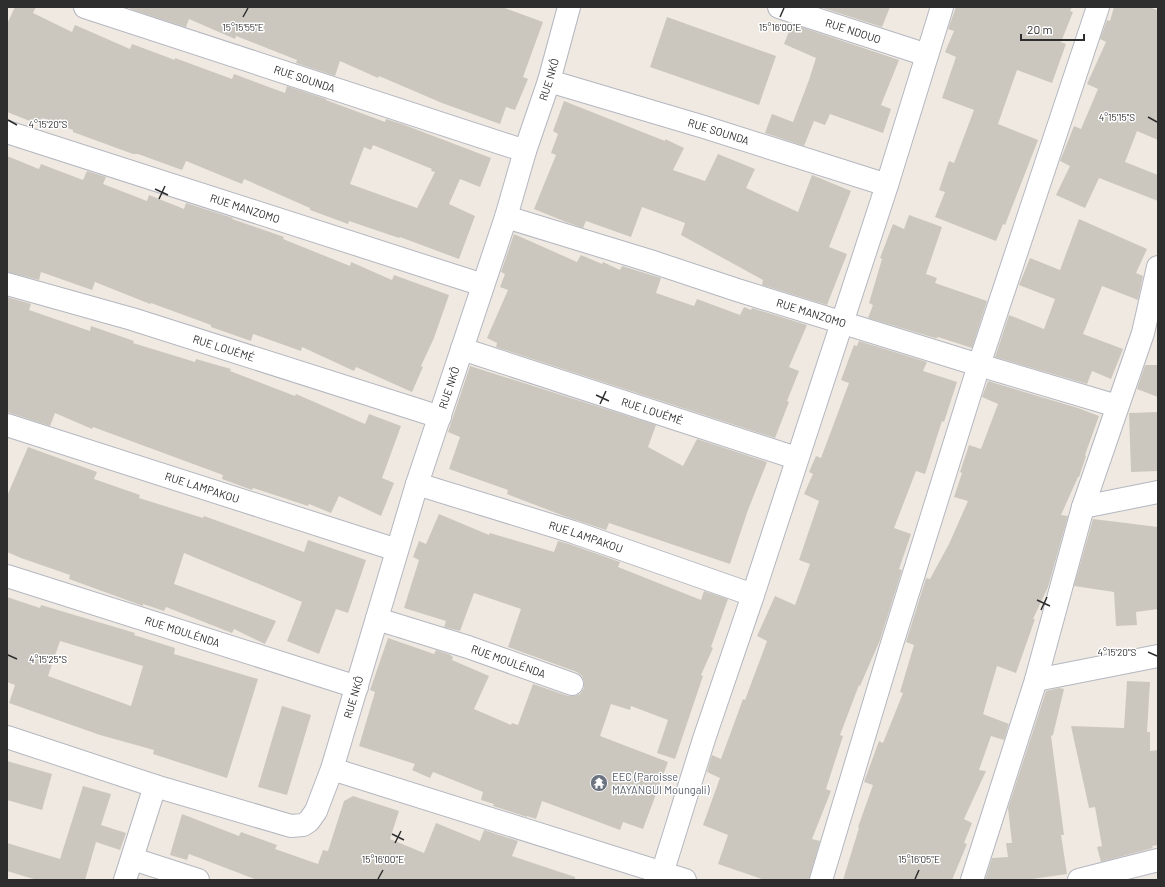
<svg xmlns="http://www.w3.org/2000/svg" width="1165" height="887" viewBox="0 0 1165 887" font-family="Barlow,sans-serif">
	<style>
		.building { fill: #cbc7bf; fill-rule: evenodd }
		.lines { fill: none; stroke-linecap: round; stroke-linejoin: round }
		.minor-casing { stroke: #b4b7c1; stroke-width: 24 }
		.minor { stroke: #fff; stroke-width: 22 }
		.ticks { fill: none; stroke: #2e2e2e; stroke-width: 1.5 }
		.labels { text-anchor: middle; stroke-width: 3; stroke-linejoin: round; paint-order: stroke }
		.street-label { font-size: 11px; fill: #2e2e2e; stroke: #fff }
		.worship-label { font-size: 11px; fill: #5b616d; stroke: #fff; text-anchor: start }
		.ticks-label { font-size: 10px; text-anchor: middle; fill: #2e2e2e; stroke: #fff; stroke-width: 3; stroke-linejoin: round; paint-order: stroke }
	</style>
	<rect width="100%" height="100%" fill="#efe9e1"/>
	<path class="building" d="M15 7H36L33 13 72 32 75 25 130 49 132 44 175 60V58L232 79 234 74 285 93 287 86 326 99V100L385 122 386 119 402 124 491 158 480 187 460 179 449 204 475 216 459 259 400 237 399 238 349 221 348 224 310 210V208L244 179 242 184 186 161 182 170 138 154H133L73 132V130L42 118 40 125 7 112V24ZM373 145 432 169 431 171 435 172 417 208 350 184 364 147 371 150Z
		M130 7H502L543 22 523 77 528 79 515 110 506 107 500 124 442 103 379 76 378 78 340 61 335 76 296 63 297 60 236 36 235 39 189 19 186 27H185L130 9Z
		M820 7H890L882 27Z
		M956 7H1072L1070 11 1073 12 1061 42 1066 44 1052 83 1017 70 998 124 1038 140 1005 225 1003 224 996 241 935 217 945 192 939 190 949 161 954 163 974 110 942 98 956 57 945 52 954 31 948 29Z
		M1114 7H1148L1158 10V140L1137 131 1125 162 1158 175V201L1099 178 1085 208 1056 195 1070 166 1060 161 1074 126 1081 129 1098 89 1087 84 1106 42 1100 39 1107 20 1110 21Z
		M667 17 776 56 759 105 650 67Z
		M792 24 899 60 881 105 891 109 883 133 830 114 825 125 814 121 804 146 765 133 772 114 793 122 809 80 816 58 784 44Z
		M564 101 665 141V139L684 148 673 170 705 181 718 154 755 169 746 188 798 212 812 175 851 191 829 247 847 254 827 305 762 285 763 280 681 235 685 223 642 207 631 237 586 221 583 228 566 222 534 209 556 155 551 153 558 134 553 131Z
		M7 156 39 169 41 164 83 180 87 171 106 177 103 184 147 201 149 195 184 209 186 203 233 218 232 219 284 237 283 239 350 266 351 262 392 280 394 275 449 295 434 338 421 366 423 367 412 392 356 367 354 371 302 347 301 351 253 334 251 341 211 327V325L151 303 150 304 95 282 92 290 41 272 39 280 7 272Z
		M909 215 942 227 926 274 937 278 935 283 987 301 972 348 938 337 937 338H935L868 318 873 305 869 303 882 259 880 258 893 224 904 229Z
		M1079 219 1147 249 1136 273 1143 276 1138 300 1102 286 1083 334 1123 349 1111 379 1092 371 1087 384 995 357 1009 315 1044 329 1055 299 1019 285 1030 258 1060 270Z
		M514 234 577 262 581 255 602 264 603 262 620 270 622 266 661 278 656 293 694 306 697 299 740 315 744 307 751 310 752 308 807 325 789 367 799 371 787 401 789 402 775 438 496 347 497 343 487 338 508 290 500 287 505 274 501 272Z
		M7 297 31 304 29 310 90 331 91 326 134 341 133 343 195 362 196 359 231 369 230 371 295 396 296 394 365 424 369 414 401 426 382 478 394 483 381 516 339 496 331 513 309 504 308 506 253 488 252 490 222 479 223 475 93 427 92 429 55 413 50 426 7 412Z
		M859 341 927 362 923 371 957 382 944 422 942 421 925 474 916 471 894 528 911 534 899 569 902 570 880 640 860 686 859 685 840 735 843 736 826 789 831 791 812 839 820 841 809 880H765L718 864 728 835 703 825 720 778 707 772 712 755 721 759 743 699 745 700 767 641 757 636 775 596 795 605 810 564 799 560 819 501 804 494 813 474 809 472 816 456 821 458 849 383 841 380 854 345 857 346Z
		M1145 365H1158V397L1137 389Z
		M470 366 656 425 648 447 683 466 697 439 767 462 748 510 730 564 609 523 606 530 564 516 507 494 508 490 449 469 460 437 448 432Z
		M988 381 1078 408 1099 416 1085 455 1086 456 1079 477H1078L1061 515 1068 516 1048 587 1033 619H1035L1016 673 997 666 983 714 1009 724 1004 740 991 736 979 770 986 771 964 819 972 823 964 843 967 844 952 880H843L859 828 858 827 873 785 864 782 879 741 883 743 903 693 900 692 914 645 906 642 926 578 930 579 949 544 968 501 954 497 962 473 960 472 969 445 981 449 998 404 982 397Z
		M1158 412V471L1131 472 1129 413Z
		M28 447 97 472 94 479 140 495 139 498 203 518 204 516 304 552 308 540 366 560 348 613 336 609 319 654 287 641 302 602 184 553 174 584 276 621 265 644 234 629 232 633 166 607 164 611 143 604V606L69 579 70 575 21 558 7 552V496Z
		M439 514 489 535 490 533 554 552 558 541 569 544 620 562 618 567 701 600 704 591 728 599 711 647 713 648 701 675 703 676 675 759 657 753 668 720 631 706 630 710 611 704 600 736 668 762 643 829 623 822 620 830 542 801 536 819 527 816V817L493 806 494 804 481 800 483 792 433 772 430 778 412 770 415 764 359 746 375 692 370 690 388 638 434 654 436 650 451 655V656L453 657 452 660 489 676 474 709 511 725 512 723 518 725 533 684 568 696H574L580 694 584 688V682L582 676 577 672 508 647 521 609 474 593 460 631 444 627 446 621 404 608 419 560 413 557 419 541 426 544Z
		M1093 519 1158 527V609L1136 612 1137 625 1116 626 1114 592 1074 586Z
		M7 597 40 608 41 605 135 633 134 635 175 648 174 654 258 679 227 778 153 754 154 750 100 735 9 703 15 685 7 682ZM60 641 143 666 131 706 48 676Z
		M1127 681 1150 682 1147 732H1150V751L1158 750V845L1152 846 1153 848 1101 862 1097 847 1102 846 1095 807 1089 808 1071 726 1124 728Z
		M1059 688 1064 689 1053 735 1051 736 1064 835H1061L1067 874 1025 880H985L992 858 1008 857 1006 843H1012L1008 808 1046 691Z
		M282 706 311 715 287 795 258 787Z
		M7 761 52 774 42 810 7 800Z
		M83 786 111 794 101 825 126 833 120 850 96 842 85 880H37L7 871V843L60 859Z
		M353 796 399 811 390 839 424 853 436 823 480 841 484 830 518 841 512 856 575 877V880H257L189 854 187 860 170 855 182 814 239 836 241 832 277 845 275 849 318 864 323 850 328 851 344 801Z"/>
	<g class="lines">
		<defs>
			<g id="minor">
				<path id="s1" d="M85 7 525 151"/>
				<path id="s2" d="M779 7 927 55"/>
				<path id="s3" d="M549 81 704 127 887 185"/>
				<path id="s4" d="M7 132 483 285"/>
				<path id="s5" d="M506 217 650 261 737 290 979 365 1117 406"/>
				<path id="s6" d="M7 284 132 319 440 417"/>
				<path id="s7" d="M462 349 796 458"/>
				<path id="s8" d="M7 425 397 550"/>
				<path id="s9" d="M417 484 573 532 753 595"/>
				<path d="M1083 507 1158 492"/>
				<path id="s10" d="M7 576 357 687"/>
				<path id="s11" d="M377 619 468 647 572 684"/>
				<path d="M1036 680 1158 656"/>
				<path id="s12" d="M7 737 155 786 291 826 303 825 309 821 316 811 332 769 417 484 506 217 525 151 549 81 569 7"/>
				<path d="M332 769 685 880"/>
				<path d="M133 859 198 880"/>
				<path d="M125 880 155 786"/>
				<path d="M660 880 704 739 753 595 887 185 942 7"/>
				<path d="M821 880 891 647 979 365 1098 7"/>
				<path d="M972 880 1036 680 1083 507 1143 333 1158 267"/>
				<path d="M1079 880 1158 860"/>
			</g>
		</defs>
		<use href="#minor" class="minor-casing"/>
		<use href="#minor" class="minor"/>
	</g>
	<path class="ticks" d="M243 17 248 8M780 17 784 8M1148 117 1157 122M8 120 17 125M155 189 168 195M159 199 165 186M596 395 609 401M600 404 606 391M1037 600 1050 606M1041 610 1047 597M1148 652 1157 656M8 655 17 659M392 834 404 840M395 843 401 831M378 879 383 870M915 879 919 870"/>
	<defs>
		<symbol id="temple-disc" viewBox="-11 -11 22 22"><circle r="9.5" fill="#6b7280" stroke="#fff"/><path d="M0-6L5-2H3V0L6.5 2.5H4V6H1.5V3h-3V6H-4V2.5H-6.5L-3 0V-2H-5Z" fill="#fff"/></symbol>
	</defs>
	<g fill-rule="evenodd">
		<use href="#temple-disc" x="589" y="773" width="20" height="20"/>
	</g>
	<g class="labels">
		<g class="street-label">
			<text dy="4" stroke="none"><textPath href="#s2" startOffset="78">RUE NDOUO</textPath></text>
			<text dy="4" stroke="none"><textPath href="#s1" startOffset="231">RUE SOUNDA</textPath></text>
			<text dy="4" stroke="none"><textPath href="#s12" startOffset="1097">RUE NKÔ</textPath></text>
			<text dy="4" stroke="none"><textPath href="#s3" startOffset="177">RUE SOUNDA</textPath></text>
			<text dy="4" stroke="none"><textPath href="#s4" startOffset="250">RUE MANZOMO</textPath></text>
			<text dy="4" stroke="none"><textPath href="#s5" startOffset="320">RUE MANZOMO</textPath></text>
			<text dy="4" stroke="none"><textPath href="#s6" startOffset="226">RUE LOUÉMÉ</textPath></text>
			<text dy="4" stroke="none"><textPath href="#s12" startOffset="773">RUE NKÔ</textPath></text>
			<text dy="4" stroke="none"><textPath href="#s7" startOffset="200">RUE LOUÉMÉ</textPath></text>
			<text dy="4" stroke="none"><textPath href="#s8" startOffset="205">RUE LAMPAKOU</textPath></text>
			<text dy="4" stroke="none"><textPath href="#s9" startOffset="177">RUE LAMPAKOU</textPath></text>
			<text dy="4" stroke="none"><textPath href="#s10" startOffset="184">RUE MOULÉNDA</textPath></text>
			<text dy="4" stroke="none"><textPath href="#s11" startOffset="138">RUE MOULÉNDA</textPath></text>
			<text dy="4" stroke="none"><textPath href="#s12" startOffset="449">RUE NKÔ</textPath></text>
		</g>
		<g class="worship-label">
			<text x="612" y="781">EEC (Paroisse<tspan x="612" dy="13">MAYANGUI Moungali)</tspan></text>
		</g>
	</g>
	<g class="ticks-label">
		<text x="243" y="31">15°15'55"E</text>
		<text x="780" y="31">15°16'00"E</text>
		<text x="1117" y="121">4°15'15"S</text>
		<text x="48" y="128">4°15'20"S</text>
		<text x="1117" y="656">4°15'20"S</text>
		<text x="48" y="663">4°15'25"S</text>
		<text x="383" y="863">15°16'00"E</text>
		<text x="919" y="863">15°16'05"E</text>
	</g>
	<rect width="1165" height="887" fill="none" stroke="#2e2e2e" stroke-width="16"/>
	<path d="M1021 34v6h63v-6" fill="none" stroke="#2e2e2e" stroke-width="2"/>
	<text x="1027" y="34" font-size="12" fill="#2e2e2e" stroke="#ffffff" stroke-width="3" paint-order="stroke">20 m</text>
</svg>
